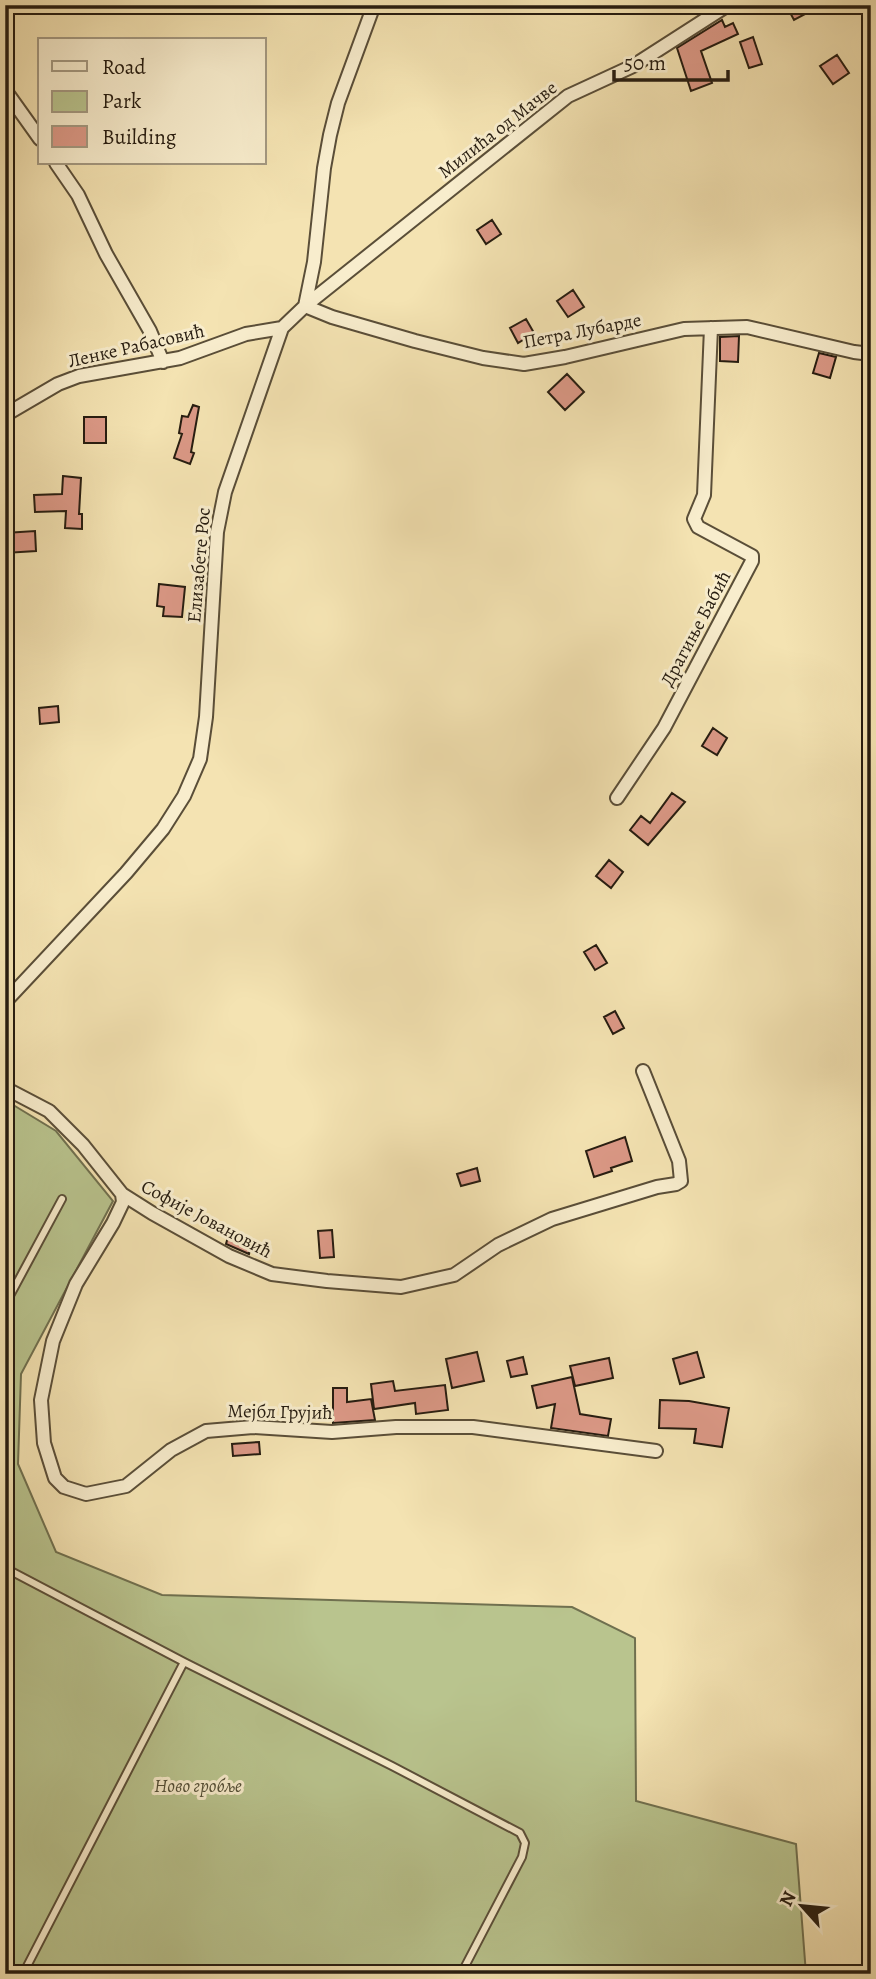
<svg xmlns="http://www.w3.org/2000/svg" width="876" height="1979" viewBox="0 0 876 1979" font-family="Alegreya,serif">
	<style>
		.green { fill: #b9c48e; stroke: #70704f; stroke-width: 2 }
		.building { fill: #dc9987; stroke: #261c10; stroke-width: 2 }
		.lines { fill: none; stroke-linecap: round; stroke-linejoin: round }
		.service-casing { stroke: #5a4e38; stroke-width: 10 }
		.minor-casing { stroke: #5a4e38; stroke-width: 16 }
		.service { stroke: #f8edcd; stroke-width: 6 }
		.minor { stroke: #f8edcd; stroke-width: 12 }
		.labels { text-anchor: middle; stroke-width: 6; stroke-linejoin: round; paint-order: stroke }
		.street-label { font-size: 19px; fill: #261c10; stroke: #f8edcd }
		.park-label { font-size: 19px; font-style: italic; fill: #524e36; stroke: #f8edcd }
	</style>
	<rect width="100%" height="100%" fill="#f4e3b2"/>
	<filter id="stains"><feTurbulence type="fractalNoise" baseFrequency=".00286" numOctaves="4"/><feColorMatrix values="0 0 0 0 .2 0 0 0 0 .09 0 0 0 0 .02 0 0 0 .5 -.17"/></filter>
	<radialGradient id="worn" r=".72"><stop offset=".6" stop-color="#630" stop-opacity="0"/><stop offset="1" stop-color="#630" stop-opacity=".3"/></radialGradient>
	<path class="green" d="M5 1100 56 1131 113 1201 21 1374 18 1464 56 1552 162 1595 572 1607 635 1638 636 1801 796 1844 806 1974H5Z"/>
	<path class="building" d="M786 5H822L794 20Z
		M722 20 725 27 733 23 738 34 701 51 712 83 691 91 677 48Z
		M753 37 762 64 749 68 740 42Z
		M837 55 849 73 833 84 820 66Z
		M492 220 501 234 486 244 477 230Z
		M573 290 584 307 568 317 557 301Z
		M526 319 534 333 518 343 510 328Z
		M739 336 738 362 720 361V337Z
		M819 353 836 357 830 378 813 373Z
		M567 374 584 392 565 410 548 392Z
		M193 405 199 407 191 452 194 453 190 464 174 458 182 434 179 433 182 416 188 417Z
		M84 417H106V443H84Z
		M63 476 81 478 79 514H82V529L65 528 66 511 35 512 34 495 62 494Z
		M35 531 36 551 5 553V533Z
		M159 584 185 587 182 617 163 616 164 607 157 606Z
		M58 706 59 722 40 724 39 708Z
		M713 728 727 738 717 755 702 746Z
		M672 793 685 802 648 845 630 830 641 816 650 823Z
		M609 860 623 872 611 888 596 876Z
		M596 945 607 963 595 970 584 952Z
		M615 1011 624 1028 613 1034 604 1017Z
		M625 1137 632 1161 611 1168 612 1171 594 1177 586 1151Z
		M477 1168 480 1181 461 1186 457 1174Z
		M332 1230 334 1257 320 1258 318 1231Z
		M228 1237 252 1242 249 1254 226 1244Z
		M477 1352 484 1381 452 1388 446 1359Z
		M697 1352 704 1377 680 1384 673 1359Z
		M523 1357 527 1374 511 1377 507 1361Z
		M609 1358 613 1378 575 1386 570 1366Z
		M572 1377 580 1414 611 1419 608 1436 551 1428 555 1404 537 1408 532 1386Z
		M393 1381 395 1391 445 1385 448 1410 416 1414 415 1403 374 1409 371 1384Z
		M333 1388H347V1402L371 1399 375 1420 333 1423Z
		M660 1400 689 1401 729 1408 722 1447 694 1443 696 1429 659 1428Z
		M259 1442 260 1454 233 1456 232 1444Z"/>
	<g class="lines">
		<defs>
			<path id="service" d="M5 1305 62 1199
				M5 1568 184 1662 392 1766 520 1833 525 1843 522 1857 461 1974
				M23 1974 184 1662"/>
			<path id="minor" d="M728 5 633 66 568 96 305 306 332 317 415 341 483 358 524 364 565 357 684 329 747 327 854 352 871 354
				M5 90 40 139
				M56 163 78 195 106 254 150 331 163 362
				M5 415 58 384 79 376 180 358 246 334 282 328
				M617 798 664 728 752 561V556L698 527 694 519 704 495 711 328
				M5 1002 126 873 163 829 184 796 200 759 206 717 217 532 225 492 282 328 305 306 314 262 324 168 330 135 338 103 374 5
				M5 1088 49 1111 83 1145 122 1194 123 1202 113 1223 76 1284 53 1341 41 1400 44 1443 55 1478 64 1487 86 1494 126 1486 171 1450 206 1431 253 1427 332 1432 396 1427H473L656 1451
				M122 1194 152 1213 229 1256 272 1274 327 1281 401 1287 454 1275 498 1245 552 1219 657 1187 676 1184 681 1181 679 1161 643 1071"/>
		</defs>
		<use href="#service" class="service-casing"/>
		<use href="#minor" class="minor-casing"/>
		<use href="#service" class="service"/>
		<use href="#minor" class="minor"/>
	</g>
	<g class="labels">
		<g class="street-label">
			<text transform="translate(497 129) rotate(-38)" y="7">Милића од Мачве</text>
			<text transform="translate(582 330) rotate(-11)" y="7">Петра Лубарде</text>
			<text transform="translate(136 345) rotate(-13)" y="7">Ленке Рабасовић</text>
			<text transform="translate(198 565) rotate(-85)" y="7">Елизабете Рос</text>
			<text transform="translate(695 628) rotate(-62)" y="7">Драгиње Бабић</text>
			<text transform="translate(207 1218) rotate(28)" y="7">Софије Јовановић</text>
			<text transform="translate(280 1411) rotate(1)" y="7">Мејбл Грујић</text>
		</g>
		<g class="park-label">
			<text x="198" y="1792">Ново гробље</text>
		</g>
	</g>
	<rect width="876" height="1979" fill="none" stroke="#f4e3b2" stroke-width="28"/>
	<rect x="7" y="7" width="862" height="1965" fill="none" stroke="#261c10" stroke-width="3.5"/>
	<rect x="14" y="14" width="848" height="1951" fill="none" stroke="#261c10" stroke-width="2"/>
	<rect x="38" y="38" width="228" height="126" fill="#f8edcd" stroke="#a49981" stroke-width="2"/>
	<rect x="52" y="61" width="35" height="10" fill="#f8edcd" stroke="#a49981" stroke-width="2"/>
	<text x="102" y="74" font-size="21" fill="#261c10">Road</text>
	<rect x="52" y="91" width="35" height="21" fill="#b9c48e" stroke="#a49981" stroke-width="2"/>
	<text x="102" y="108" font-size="21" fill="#261c10">Park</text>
	<rect x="52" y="126" width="35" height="21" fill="#dc9987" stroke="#a49981" stroke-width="2"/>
	<text x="102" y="144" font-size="21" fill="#261c10">Building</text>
	<g transform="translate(802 1906) rotate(297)" stroke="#f8edcd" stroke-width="5" paint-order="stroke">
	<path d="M0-5L12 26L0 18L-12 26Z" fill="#261c10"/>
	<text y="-10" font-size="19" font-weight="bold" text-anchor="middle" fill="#261c10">N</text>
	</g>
	<path d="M614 70v10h114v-10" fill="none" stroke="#261c10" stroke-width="3.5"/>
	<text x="624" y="70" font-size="21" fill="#261c10" stroke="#f8edcd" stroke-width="5" paint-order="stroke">50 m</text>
	<rect width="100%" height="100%" filter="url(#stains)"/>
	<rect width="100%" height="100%" fill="url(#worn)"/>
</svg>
